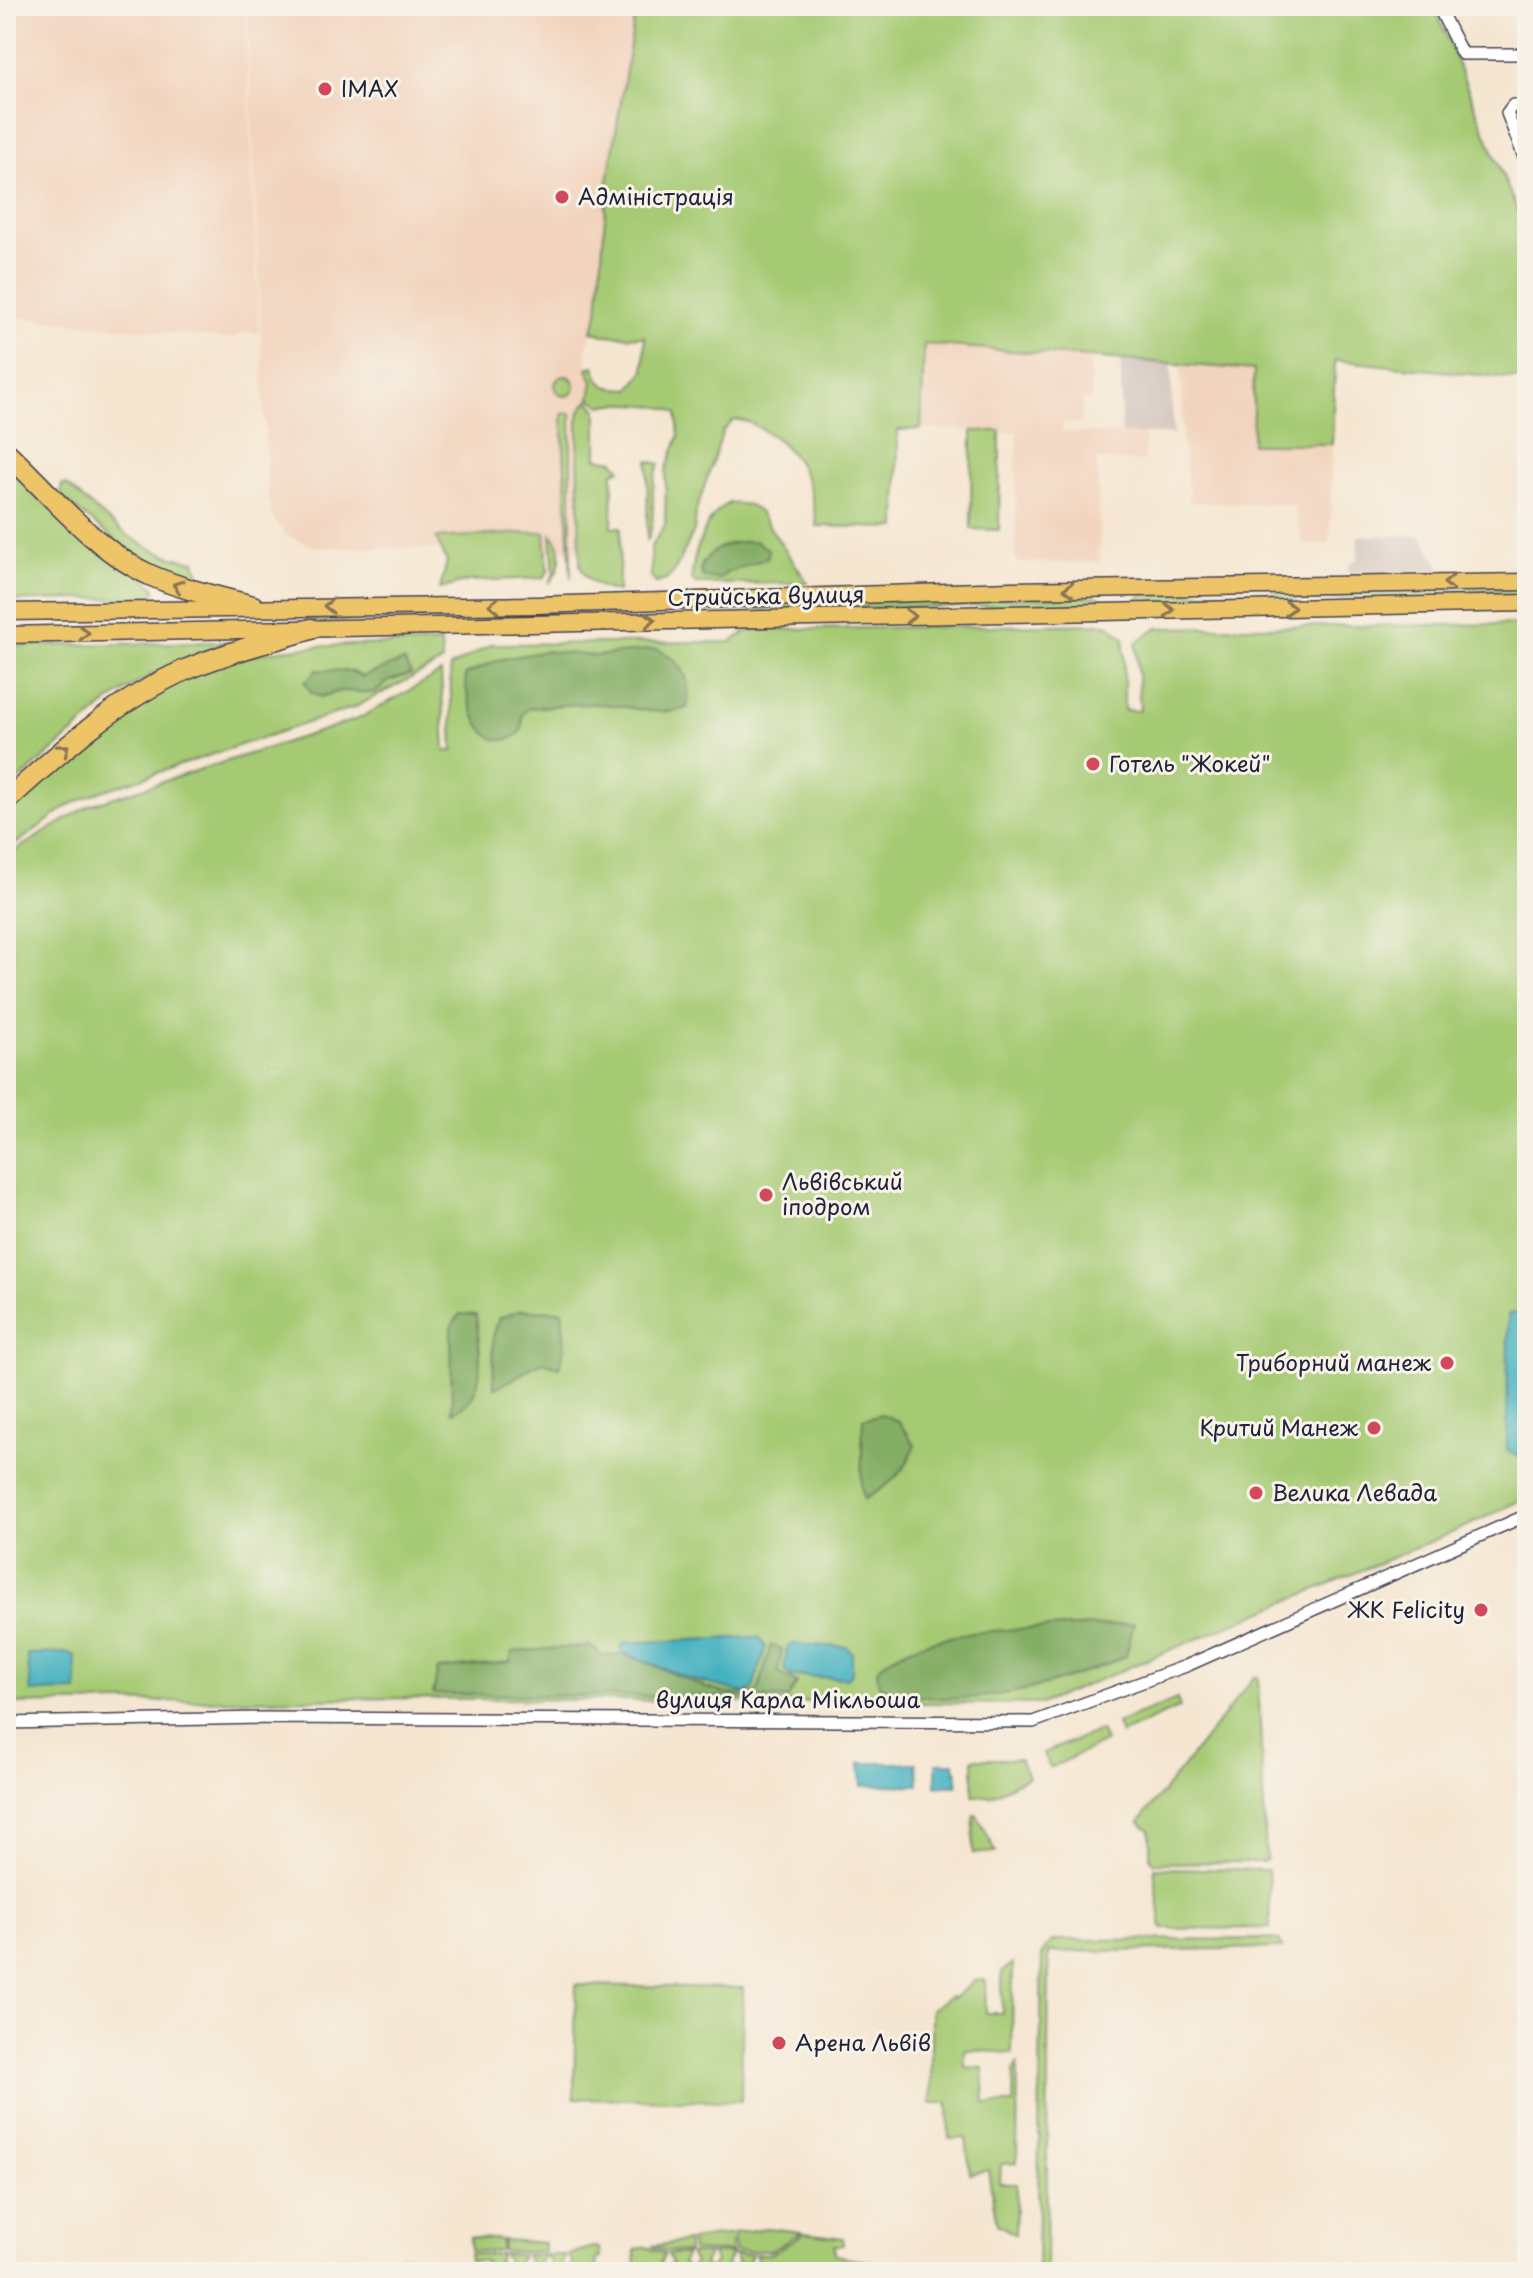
<svg xmlns="http://www.w3.org/2000/svg" width="1533" height="2278" viewBox="0 0 1533 2278" font-family="'Playpen Sans',sans-serif">
	<style>
		.built { fill: #f2d4be }
		.industrial { fill: #cfc0ba }
		.green { fill: #a6ca73; stroke: #647657; stroke-width: 2 }
		.forest { fill: #84ae65; stroke: #536850; stroke-width: 2 }
		.water { fill: #43b1c0; stroke: #326a7e; stroke-width: 2 }
		.lines { fill: none; stroke-linecap: round; stroke-linejoin: round }
		.street-casing { stroke: #423f52; stroke-width: 14 }
		.primary-casing { stroke: #423f52; stroke-width: 19 }
		.highway-casing { stroke: #423f52; stroke-width: 23 }
		.street { stroke: #fff; stroke-width: 11 }
		.primary { stroke: #eec469; stroke-width: 16 }
		.highway { stroke: #eec469; stroke-width: 20 }
		.oneway { stroke: #887352 }
		.poi-dot { fill: #d1495b; stroke: #f7f3e8; stroke-width: 3 }
		.labels { text-anchor: middle; stroke-width: 6; stroke-linejoin: round; paint-order: stroke }
		.poi-label { font-size: 22px; fill: #22223b; stroke: #f7f3e8; text-anchor: start }
		.street-label { font-size: 22px; fill: #22223b; stroke: #f7f3e8 }
	</style>
	<rect width="100%" height="100%" fill="#f7f3e8"/>
	<filter id="ink" filterUnits="userSpaceOnUse"><feTurbulence type="fractalNoise" baseFrequency=".0125" numOctaves="2"/><feDisplacementMap in="SourceGraphic" scale="16" xChannelSelector="R" yChannelSelector="G"/><feConvolveMatrix kernelMatrix="1 2 1 2 8 2 1 2 1" color-interpolation-filters="sRGB"/></filter>
	<filter id="wash" filterUnits="userSpaceOnUse"><feTurbulence type="fractalNoise" baseFrequency=".006" numOctaves="4" result="noise"/><feDisplacementMap in="SourceGraphic" scale="32" xChannelSelector="R" yChannelSelector="G"/><feGaussianBlur stdDeviation="1.8" result="paint"/><feColorMatrix in="noise" values="0 0 0 0 0 0 0 0 0 0 0 0 0 0 0 0 0 1.4 0 .05"/><feComposite in="paint" operator="in"/></filter>
	<g filter="url(#wash)">
		<rect width="100%" height="100%" fill="#f5e6d1"/>
		<path class="built" d="M6 6H245L259 333 244 332 231 339 6 316Z
			M247 6H470L635 14 607 188 598 313 586 351 592 390 578 421 580 551 316 547 286 535 273 518 268 498Z
			M923 344 1091 356V399H1082L1081 423H1063L1062 432 1145 434 1144 461 1097 460 1100 562 1019 563 1015 557 1017 432 921 429Z
			M1181 363 1254 370 1252 444H1332L1330 543 1303 545 1293 504 1190 502 1183 444Z"/>
		<path class="industrial" d="M1121 358 1171 362 1173 434H1121Z
			M1421 535 1443 572 1348 573V565L1358 558V536Z"/>
		<path class="green" d="M470 6H1434L1527 235V380L1335 360 1332 444H1252L1254 370 924 344 921 429 898 430 897 528 817 526C812 485 801 451 763 430 754 425 745 419 734 420L723 431 696 511 694 531 674 572 666 580 656 583 651 577V547L665 525 666 470 679 436 677 413C667 405 615 401 602 406L590 398 593 382 587 368 594 366C600 389 608 388 630 389L644 371 645 337 603 335 592 331 598 313 607 188 635 14Z
			M555 386a10 10 0 1 1 20 0a10 10 0 1 1-20 0Z
			M589 400 597 410V458L614 461 621 469 613 472 612 527H621L618 592C601 588 585 583 580 564L578 421 581 409Z
			M571 413V578L562 414Z
			M972 431H1000L999 530 971 529Z
			M6 460 155 587 154 597 6 601Z
			M648 461 660 464C646 490 659 518 647 541Z
			M62 485H67C107 519 141 556 195 561L198 572 192 584 150 568 60 496Z
			M730 503 749 505 760 513 808 583 695 584 692 580C692 556 706 513 730 503Z
			M545 532 548 572 543 578 468 581 440 589 447 562 436 538Z
			M551 534C565 547 562 569 549 583L554 574Z
			M1527 588V596L1143 602 1139 598 1143 594Z
			M1096 596 1109 601 1105 604 596 612 601 608Z
			M537 611 540 614 314 622 312 615Z
			M1108 624 1124 638V710L1140 711 1136 643 1156 628 1527 624V1497L1463 1528 1041 1704 372 1698 6 1704V856L90 805 358 719 441 673 445 751H453L450 667 492 644 731 642 749 630Z
			M227 642 153 674 111 700 6 791V646Z
			M441 643 442 662 355 707 99 792 69 805 6 851V814C72 755 137 689 223 662 292 641 370 646 441 643Z
			M1254 1677H1258L1266 1859 1263 1862 1154 1863 1150 1858V1830L1139 1822Z
			M1177 1699 1180 1707 1121 1734 1117 1723Z
			M1100 1730 1105 1742 1050 1768 1043 1753Z
			M973 1759H1020L1028 1777 990 1796H973Z
			M974 1815H977L996 1852 973 1854Z
			M1154 1868 1268 1870 1270 1928 1162 1929Z
			M1056 1940 1271 1939 1279 1940 1283 1948 1049 1952 1046 2271H1037L1042 1954 1050 1942Z
			M1013 1963 1012 2053 965 2050V2067L983 2068 985 2104H1013L1014 2070 1018 2064 1017 2163 1001 2164 1000 2183H1017L1015 2234 997 2224 988 2170 970 2174 966 2138 949 2139 948 2103H931V2009L951 1996 954 1998 975 1980H985L986 2013H1002V1972Z
			M576 1985 743 1988 741 2101 574 2098Z
			M766 2228 801 2232 771 2251H734V2233Z
			M804 2233 843 2238V2245H835V2255L933 2272H635L636 2249 647 2247 665 2254 660 2263 665 2269 672 2263 668 2254H687L682 2263 688 2269 695 2263 690 2254H709L704 2264 709 2269 716 2263 712 2254H731L726 2264 733 2269 738 2263 733 2254H752L748 2264 755 2269 760 2264 755 2254H771Z
			M731 2234V2252L692 2251 691 2240Z
			M470 2237 501 2240V2251H470Z
			M503 2240 544 2243V2252L503 2251Z
			M688 2241V2252L665 2251 652 2246Z
			M592 2247 599 2248 601 2258 596 2260 598 2272H485V2261H469V2254H501L496 2264 503 2269 508 2264 503 2254 522 2255 517 2264 524 2270 530 2264 525 2255H544L539 2264 546 2270 551 2264 546 2255H566L561 2265 568 2270 573 2264 568 2255Z
			M401 2255H408V2272H269V2266H401Z"/>
		<path class="forest" d="M755 541 769 550 767 558 726 573 720 579 703 577 700 569C709 546 732 541 755 541Z
			M657 649C684 662 692 679 687 708 659 717 640 708 612 705 585 702 557 706 530 708L523 713C521 720 524 726 521 731 518 736 510 739 504 740 478 742 465 696 465 675L497 660 546 651 595 656Z
			M404 661 411 674 389 681 375 693 340 691 321 697 311 692 305 682 317 670 351 671 362 677Z
			M521 1310 562 1311 565 1348 559 1367 543 1362C525 1369 512 1383 494 1388L493 1337 499 1318Z
			M460 1314 476 1315C479 1347 491 1398 452 1412L451 1327Z
			M881 1414 898 1421 915 1445C906 1472 889 1486 864 1499L861 1484 863 1419Z
			M1134 1623 1126 1656C1053 1688 956 1715 879 1686L877 1669C928 1618 1064 1633 1134 1623Z
			M771 1645 782 1649 778 1672 797 1683 788 1698 433 1694 438 1669 510 1662 512 1652 590 1646 603 1656C651 1647 706 1708 758 1691Z"/>
		<path class="water" d="M1527 1312V1461L1507 1451 1508 1314Z
			M759 1637 766 1647 753 1688 745 1693 697 1681 621 1652 623 1643Z
			M791 1644 847 1647 852 1653V1673L846 1678 791 1676 784 1669 787 1648Z
			M70 1653 75 1656 77 1691 31 1692 27 1654Z
			M860 1763H917L918 1785 862 1786Z
			M936 1763H954L955 1771H958L957 1786H936Z"/>
	</g>
	<g filter="url(#ink)">
		<g class="lines">
			<defs>
				<path id="street" d="M1438 6 1462 54H1527
					M1527 105H1513L1507 113 1527 165
					M6 1723 262 1718 1033 1722 1186 1666 1527 1515"/>
				<path id="primary" d="M6 612 537 605 1011 590 1527 582
					M6 635 1527 603"/>
				<path id="highway" d="M6 452C50 493 95 551 152 576 185 590 219 597 253 606
					M6 801C60 752 115 701 183 671 224 653 269 642 311 629"/>
			</defs>
			<use href="#street" class="street-casing"/>
			<use href="#primary" class="primary-casing"/>
			<use href="#highway" class="highway-casing"/>
			<use href="#street" class="street"/>
			<use href="#primary" class="primary"/>
			<use href="#highway" class="highway"/>
		</g>
		<defs><path id="oneway-chevron" d="M-2-3.5L2.5 0L-2 3.5" fill="none" stroke-width="1.6" stroke-linecap="round" stroke-linejoin="round" transform="scale(2)"/></defs>
		<g class="oneway">
			<use href="#oneway-chevron" transform="translate(1449 583) rotate(179)"/>
			<use href="#oneway-chevron" transform="translate(178 586) rotate(-160)"/>
			<use href="#oneway-chevron" transform="translate(1069 589) rotate(179)"/>
			<use href="#oneway-chevron" transform="translate(494 605) rotate(179)"/>
			<use href="#oneway-chevron" transform="translate(329 606) rotate(-180)"/>
			<use href="#oneway-chevron" transform="translate(1290 608) rotate(-1)"/>
			<use href="#oneway-chevron" transform="translate(1169 610) rotate(-1)"/>
			<use href="#oneway-chevron" transform="translate(910 616) rotate(-1)"/>
			<use href="#oneway-chevron" transform="translate(650 620) rotate(-2)"/>
			<use href="#oneway-chevron" transform="translate(84 633) rotate(-1)"/>
			<use href="#oneway-chevron" transform="translate(64 749) rotate(-40)"/>
		</g>
	</g>
	<g class="poi-dot">
		<circle cx="325" cy="89" r="8"/>
		<circle cx="562" cy="197" r="8"/>
		<circle cx="1093" cy="764" r="8"/>
		<circle cx="766" cy="1195" r="8"/>
		<circle cx="1447" cy="1363" r="8"/>
		<circle cx="1374" cy="1428" r="8"/>
		<circle cx="1256" cy="1493" r="8"/>
		<circle cx="1481" cy="1610" r="8"/>
		<circle cx="779" cy="2043" r="8"/>
	</g>
	<g class="labels">
		<g class="poi-label">
			<text x="341" y="97">IMAX</text>
			<text x="578" y="205">Адміністрація</text>
			<text x="1109" y="772">Готель "Жокей"</text>
			<text x="782" y="1190">Львівський<tspan x="782" dy="25">іподром</tspan></text>
			<text x="1431" y="1371" text-anchor="end">Триборний манеж</text>
			<text x="1358" y="1436" text-anchor="end">Критий Манеж</text>
			<text x="1272" y="1501">Велика Левада</text>
			<text x="1465" y="1618" text-anchor="end">ЖК Felicity</text>
			<text x="795" y="2051">Арена Львів</text>
		</g>
		<g class="street-label">
			<text transform="translate(766 596) rotate(-1)" y="8">Стрийська вулиця</text>
			<text x="788" y="1708">вулиця Карла Мікльоша</text>
		</g>
	</g>
	<rect width="1533" height="2278" fill="none" stroke="#f7f3e8" stroke-width="32"/>
</svg>
